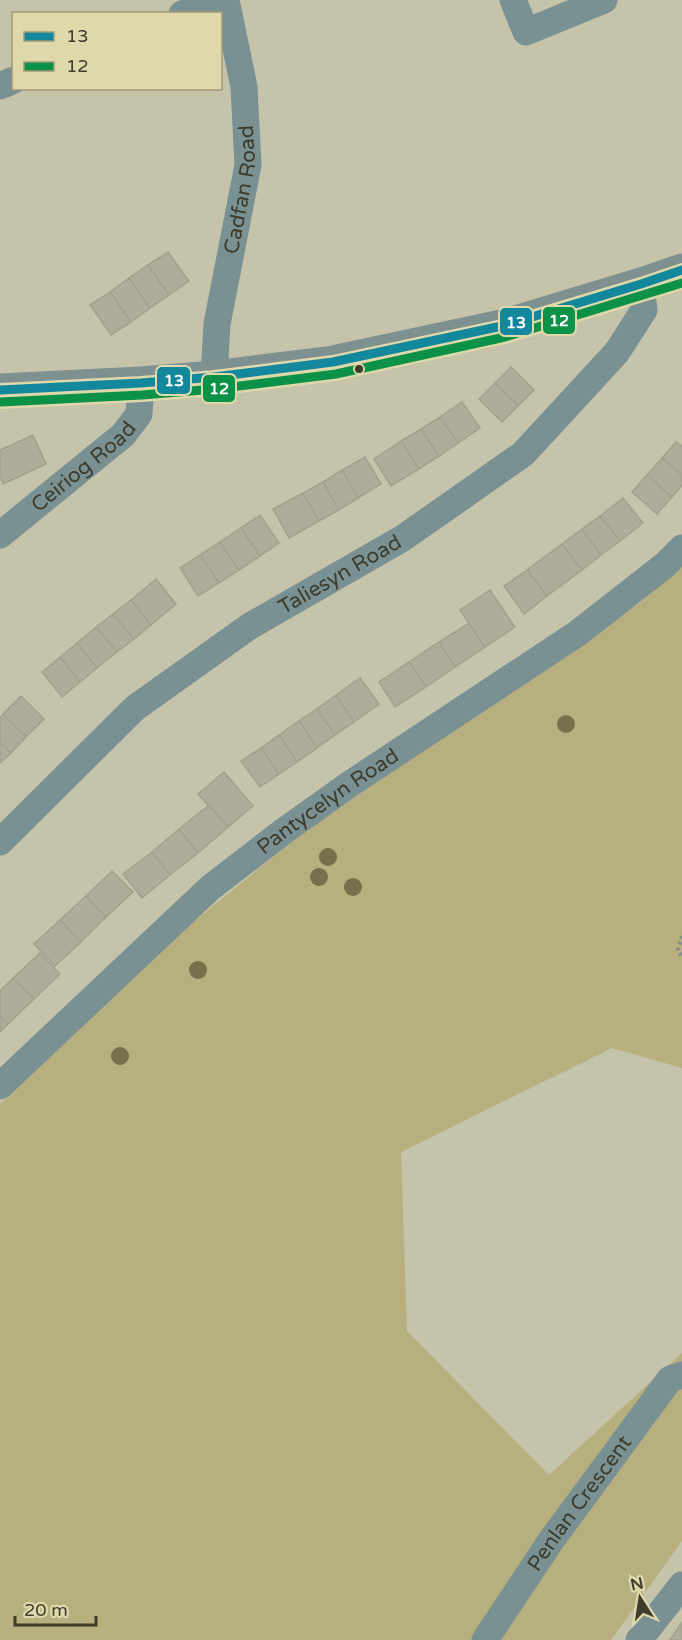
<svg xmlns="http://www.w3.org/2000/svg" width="682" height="1640" viewBox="0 0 682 1640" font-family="'Varela Round',sans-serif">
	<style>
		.green { fill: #b7b07e }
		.building { fill: #afad9a; stroke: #a3a18e; stroke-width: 1.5 }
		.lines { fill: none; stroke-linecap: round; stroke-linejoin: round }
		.path { stroke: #828f8c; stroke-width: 4; stroke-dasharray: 3 3; stroke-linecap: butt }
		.street { stroke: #7a9194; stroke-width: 27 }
		.secondary { stroke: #7e908f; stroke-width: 33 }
		.bus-1-casing { stroke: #dfd8ab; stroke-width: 14 }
		.bus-2-casing { stroke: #dfd8ab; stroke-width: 14 }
		.bus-1 { stroke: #13889d; stroke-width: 9 }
		.bus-2 { stroke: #0c9149; stroke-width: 9 }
		.tree { fill: #76704d }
		.bus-dot { fill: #3e3c2a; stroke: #dfd8ab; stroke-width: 2 }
		.labels { text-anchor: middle; stroke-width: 4.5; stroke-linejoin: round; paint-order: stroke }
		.street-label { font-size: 21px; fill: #3e3c2a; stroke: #dfd8ab }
		.line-badge { stroke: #dfd8ab; stroke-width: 2 }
		.badge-label { font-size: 16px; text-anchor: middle; font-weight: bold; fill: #fff }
	</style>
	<rect width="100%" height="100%" fill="#c6c3ab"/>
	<path class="green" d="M682 562V1068L612 1048 401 1152 407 1331 549 1475 682 1353V1541L611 1640H0V1104L175 937 300 835 641 602Z"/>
	<path class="building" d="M168 252 189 281 169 295 148 265Z
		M148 265 169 295 150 308 129 278Z
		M129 278 150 308 131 322 110 292Z
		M110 292 131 322 111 335 90 305Z
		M511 367 534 390 518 406 495 383Z
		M495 383 518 406 502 422 479 399Z
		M462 402 480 428 458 443 440 417Z
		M440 417 458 443 439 456 421 429Z
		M421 429 439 456 419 469 401 441Z
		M33 435 46 464 3 484 0 476V450Z
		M401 441 419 469 391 486 374 459Z
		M676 442 682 446V475L662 458Z
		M365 457 381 484 358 498 342 470Z
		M662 458 682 475V485L672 497 647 475Z
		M342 470 358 498 339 510 323 482Z
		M647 475 672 497 657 514 632 492Z
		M323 482 339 510 319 521 303 493Z
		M303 493 319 521 289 538 273 509Z
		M623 498 643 523 620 541 600 516Z
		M260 515 279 543 260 556 241 528Z
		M600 516 620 541 601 555 582 529Z
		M241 528 260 556 239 570 220 542Z
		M582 529 601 555 582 570 562 544Z
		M220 542 239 570 219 583 200 555Z
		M562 544 582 570 547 596 527 570Z
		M200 555 219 583 198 596 180 568Z
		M527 570 547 596 524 614 504 586Z
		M156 579 176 604 151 625 131 600Z
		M490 590 515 627 485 647 460 610Z
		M131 600 151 625 134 639 113 614Z
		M113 614 134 639 117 652 96 627Z
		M469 623 485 647 455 667 439 642Z
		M96 627 117 652 97 668 77 643Z
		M439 642 455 667 426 687 409 662Z
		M77 643 97 668 80 682 60 657Z
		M60 657 80 682 62 697 42 672Z
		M409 662 426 687 395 707 379 682Z
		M360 678 379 704 354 722 336 695Z
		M336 695 354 722 335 735 317 709Z
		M21 696 44 719 26 737 3 714Z
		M317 709 335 735 317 748 299 721Z
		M3 714 26 737 11 753 0 742V718Z
		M299 721 317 748 297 762 279 735Z
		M279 735 297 762 279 774 261 748Z
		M0 742 11 753 0 763Z
		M261 748 279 774 260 787 241 761Z
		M224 772 253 806 228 827 198 794Z
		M209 805 228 827 198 853 179 829Z
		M179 829 198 853 170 875 152 852Z
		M152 852 170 875 142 898 123 874Z
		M112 871 133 892 106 917 86 896Z
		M86 896 106 917 81 942 60 920Z
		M60 920 81 942 55 966 34 944Z
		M40 953 60 974 34 999 13 978Z
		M13 978 34 999 8 1024 0 1016V991Z
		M0 1016 8 1024 0 1032Z
		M682 1622V1640H670Z"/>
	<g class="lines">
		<path class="path" d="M682 936 678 950 682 957"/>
		<g class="street">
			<path d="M513 0 526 32 604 0"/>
			<path d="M182 14 216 0"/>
			<path d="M0 86 14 80"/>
			<path id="s1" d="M214 377 217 324 248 165 244 87 226 0"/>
			<path id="s2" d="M0 535 123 435 139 414 141 383"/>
			<path id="s3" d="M0 842 135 708 250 626 403 538 523 454 617 352 644 310 641 284"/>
			<path id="s4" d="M0 1086 210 888 284 831 350 784 578 633 665 565 682 548"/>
			<path id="s5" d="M485 1640 550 1542 670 1379 682 1375"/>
			<path d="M639 1640 682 1585"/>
		</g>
		<path class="secondary" d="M0 390 141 383 214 377 333 362 502 326 641 284 682 270"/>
		<defs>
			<path id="bus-1" d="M0 390 141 383 214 377 333 362 502 326 641 284 682 270"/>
			<path id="bus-2" d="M1 402 142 395 215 389 336 374 505 337 682 283"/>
		</defs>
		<use href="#bus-1" class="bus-1-casing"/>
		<use href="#bus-2" class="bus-2-casing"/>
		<use href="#bus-1" class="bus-1"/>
		<use href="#bus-2" class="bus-2"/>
	</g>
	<g class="tree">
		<circle cx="566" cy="724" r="9"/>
		<circle cx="328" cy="857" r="9"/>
		<circle cx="319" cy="877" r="9"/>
		<circle cx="353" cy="887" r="9"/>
		<circle cx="198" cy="970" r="9"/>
		<circle cx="120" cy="1056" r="9"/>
	</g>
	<circle class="bus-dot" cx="359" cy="369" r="5"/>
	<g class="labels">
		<g class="street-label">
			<text dy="7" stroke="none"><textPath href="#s1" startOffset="190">Cadfan Road</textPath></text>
			<text dy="7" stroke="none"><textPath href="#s2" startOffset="108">Ceiriog Road</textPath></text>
			<text dy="7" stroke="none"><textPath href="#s3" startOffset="435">Taliesyn Road</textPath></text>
			<text dy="7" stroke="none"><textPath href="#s4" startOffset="435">Pantycelyn Road</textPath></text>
			<text dy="7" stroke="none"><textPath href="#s5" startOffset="166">Penlan Crescent</textPath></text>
		</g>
	</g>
	<g class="line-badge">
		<rect x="542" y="306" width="34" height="29" rx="6" fill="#0c9149"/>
		<rect x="499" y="307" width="34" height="29" rx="6" fill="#13889d"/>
		<rect x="156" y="366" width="35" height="29" rx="6" fill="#13889d"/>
		<rect x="202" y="374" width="34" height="29" rx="6" fill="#0c9149"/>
	</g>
	<g class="badge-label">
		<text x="559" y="326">12</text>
		<text x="516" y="328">13</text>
		<text x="174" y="386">13</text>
		<text x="219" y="394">12</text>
	</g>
	<rect x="12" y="12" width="210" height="78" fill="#dfd8ab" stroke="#9f9a77" stroke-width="1.5"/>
	<rect x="24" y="32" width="30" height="9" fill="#13889d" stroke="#9f9a77" stroke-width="1.5"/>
	<text x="66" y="42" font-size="18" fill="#3e3c2a">13</text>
	<rect x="24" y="62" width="30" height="9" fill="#0c9149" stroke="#9f9a77" stroke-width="1.5"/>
	<text x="66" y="72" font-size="18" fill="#3e3c2a">12</text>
	<g transform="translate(640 1598) rotate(348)" stroke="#dfd8ab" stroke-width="4.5" paint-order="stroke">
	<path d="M0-4.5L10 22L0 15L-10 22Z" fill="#3e3c2a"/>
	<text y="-9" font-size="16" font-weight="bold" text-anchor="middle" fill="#3e3c2a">N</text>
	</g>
	<path d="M15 1616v9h81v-9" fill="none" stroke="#3e3c2a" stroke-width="3"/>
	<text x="24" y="1616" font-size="18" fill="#3e3c2a" stroke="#dfd8ab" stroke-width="4.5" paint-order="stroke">20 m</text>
</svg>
